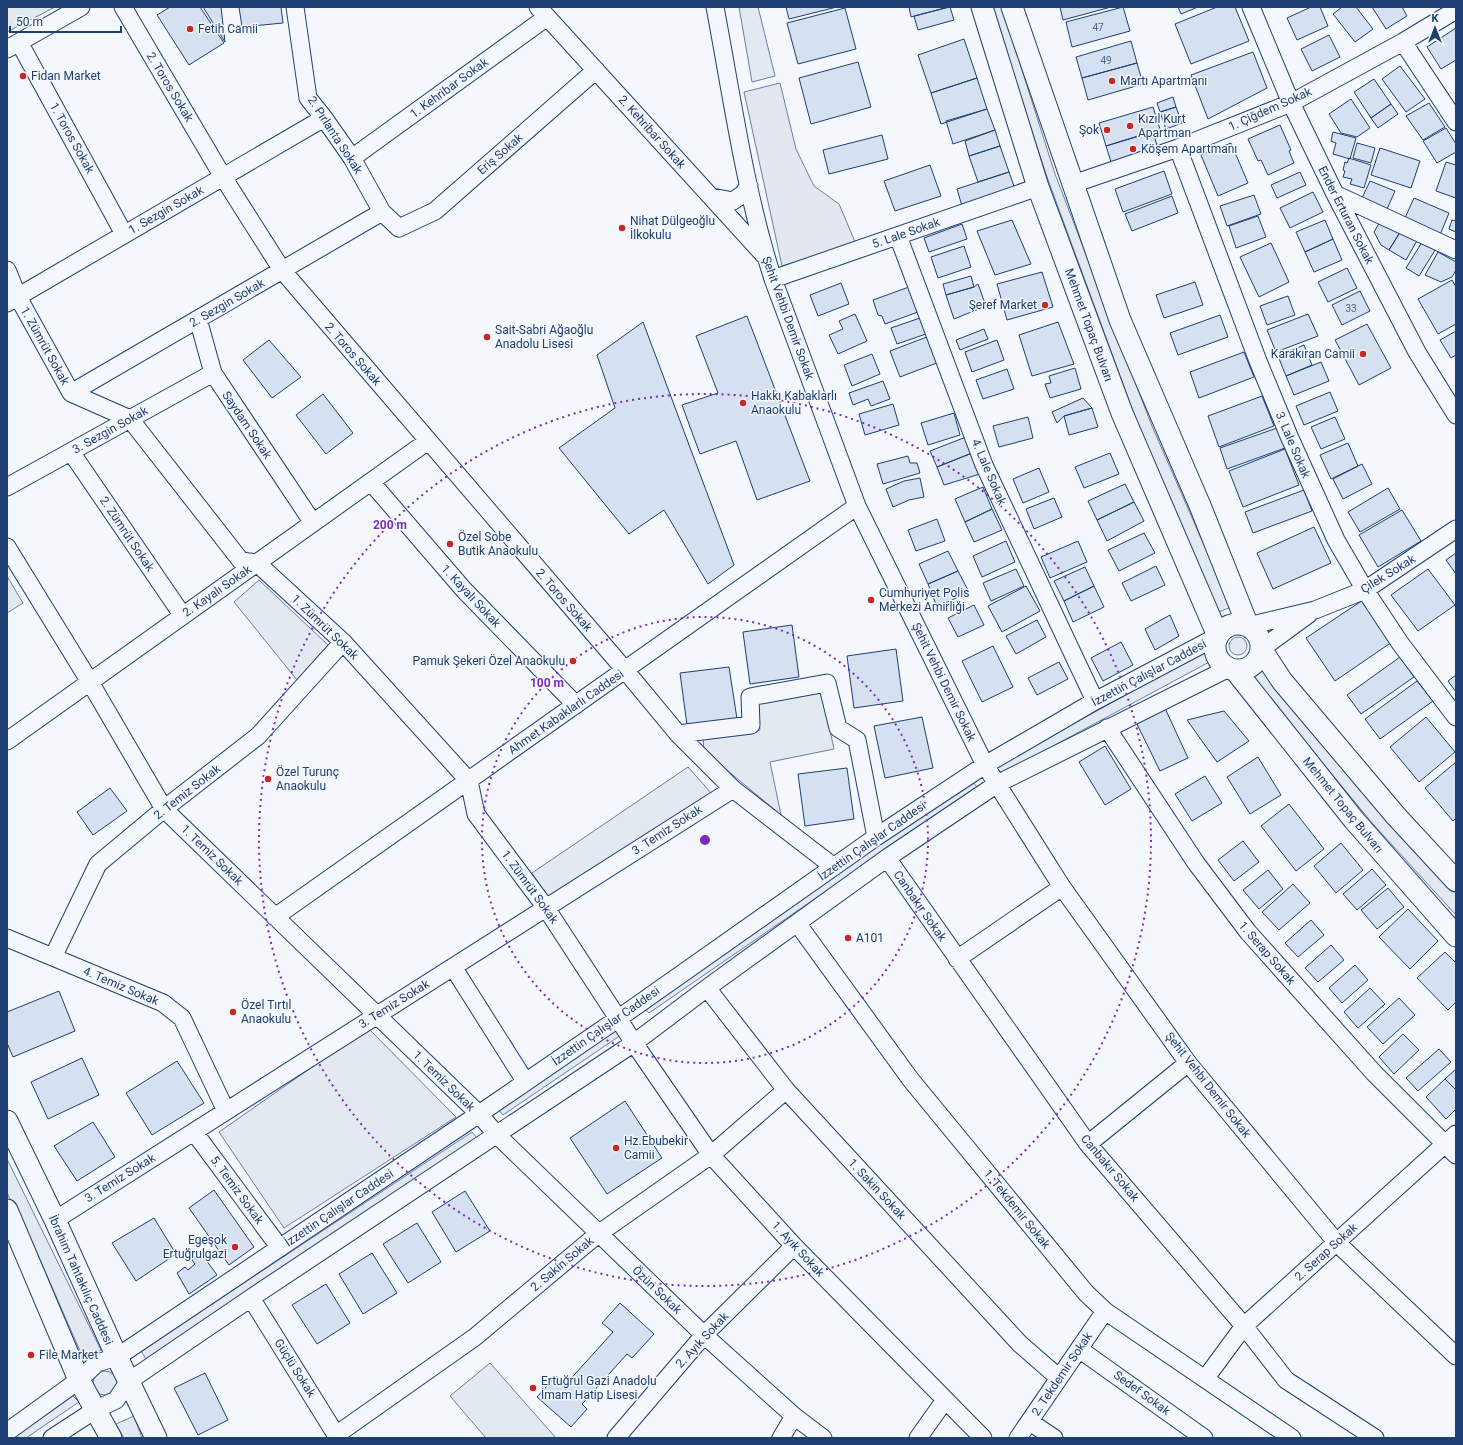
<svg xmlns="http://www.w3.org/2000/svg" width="1463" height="1445" viewBox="0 0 1463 1445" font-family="Roboto,sans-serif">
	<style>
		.green { fill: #e3e9f0; stroke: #687fa3 }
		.parking { fill: #e3e8f0; stroke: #687fa3 }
		.building { fill: #d5e0f0; stroke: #1d3f73 }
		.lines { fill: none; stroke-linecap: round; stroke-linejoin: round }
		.minor-casing { stroke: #1d3f73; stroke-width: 19 }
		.major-casing { stroke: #1d3f73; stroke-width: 23 }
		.minor { stroke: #f4f7fb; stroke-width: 17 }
		.major { stroke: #f4f7fb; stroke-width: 21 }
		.ring { fill: none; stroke: #7b2cbf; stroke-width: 2; stroke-dasharray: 2 4 }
		.poi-dot { fill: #c62828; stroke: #f4f7fb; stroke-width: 1.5 }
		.labels { text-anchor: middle; stroke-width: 3; stroke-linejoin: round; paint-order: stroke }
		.number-label { font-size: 10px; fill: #4b6792 }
		.poi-label { font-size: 12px; fill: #1d3f73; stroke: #f4f7fb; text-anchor: start }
		.street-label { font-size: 12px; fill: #1d3f73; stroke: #f4f7fb }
		.centre { fill: #7b2cbf; stroke: #f4f7fb; stroke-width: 2 }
		.ring-label { font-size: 12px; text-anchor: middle; font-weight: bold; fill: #7b2cbf; stroke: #f4f7fb; stroke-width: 3; stroke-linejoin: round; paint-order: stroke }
	</style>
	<rect width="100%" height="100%" fill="#f4f7fb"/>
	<path class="green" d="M7 7H55L7 32Z
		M739 7H758L775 76 752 82Z
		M990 7H1002L1055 174 1152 426 1231 607 1216 613 1140 430 1047 177Z
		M7 576 23 603 7 613Z
		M259 580 328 645 297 680 234 602Z
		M1229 646a9 9 0 1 1 18 0a9 9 0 1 1-18 0Z
		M1208 650 1213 660 1001 774 996 766Z
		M1260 664 1381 812 1456 893V915L1373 824 1249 674Z
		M815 691 822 693 834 749 770 762 781 815 704 751 703 737 760 730 757 704Z
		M688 767 712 794 551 902 532 873Z
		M971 780 977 787 649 1013 644 1008Z
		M368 1028 456 1117 284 1228 219 1132Z
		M620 1028 624 1033 503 1115 498 1109Z
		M472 1132 477 1138 146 1359 141 1351Z
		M7 1159 101 1350 84 1360 34 1246 7 1193Z
		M490 1363 556 1438H486L450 1396Z
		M93 1383a12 12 0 1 1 24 0a12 12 0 1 1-24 0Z
		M73 1396 79 1402 26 1438H13Z
		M134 1416 142 1438H124L116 1424Z"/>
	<path class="parking" d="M780 83 796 149 814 186 839 204 856 244 782 266 744 92Z"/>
	<path class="building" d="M170 7H200L224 43 189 65 157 15Z
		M203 7H221L225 42Z
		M239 7H281L283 23 242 27Z
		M786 7H837L789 19Z
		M909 7H948L911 17Z
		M950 7 954 20 918 30 914 16Z
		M1060 7H1111L1063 20Z
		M1123 7 1130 31 1072 47 1066 22Z
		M1178 7H1198L1181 14Z
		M1217 7H1235L1249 41 1191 64 1175 24Z
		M1311 7H1320L1328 26 1297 40 1287 18Z
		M1342 7H1356L1373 29 1355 42 1333 14Z
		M1372 7H1402L1407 16 1386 29Z
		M845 8 856 49 798 64 787 23Z
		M1456 28V60L1441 69 1427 47Z
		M1329 35 1340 57 1312 71 1301 49Z
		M964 39 977 78 931 93 918 55Z
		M1131 41 1137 63 1082 78 1076 57Z
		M1253 52 1267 88 1208 119 1191 75Z
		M858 62 871 107 811 124 799 78Z
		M1137 63 1143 84 1088 100 1082 78Z
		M1400 66 1425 99 1406 112 1382 79Z
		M977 78 987 109 941 124 931 93Z
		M1374 79 1391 104 1371 118 1354 92Z
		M1173 97 1176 107 1160 112 1157 103Z
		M1351 99 1370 128 1357 137 1341 133 1329 114Z
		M1429 103 1445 127 1423 140 1406 116Z
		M1391 104 1398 114 1378 128 1371 118Z
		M1153 107 1160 129 1106 146 1099 123Z
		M1176 107 1182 123 1166 129 1160 112Z
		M987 109 995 130 953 144 946 121Z
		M1280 125 1291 150 1289 151 1294 163 1268 175 1261 160 1258 161 1248 139Z
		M1446 128 1456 144V152L1437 163 1423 141Z
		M995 130 1000 146 969 156 965 141Z
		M1153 132 1159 152 1112 165 1106 146Z
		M1333 132 1356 138 1350 159 1333 154 1336 143 1331 141Z
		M882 135 888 159 829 174 823 150Z
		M1231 143 1248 183 1218 196 1201 155Z
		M1357 143 1375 148 1371 163 1353 158Z
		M1000 146 1009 172 978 182 969 156Z
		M1380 148 1420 161 1411 188 1371 175Z
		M1349 158 1371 165 1364 188 1350 184 1352 179 1343 177 1345 171 1343 170 1345 162 1347 163Z
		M1446 162 1456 165V198L1436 191Z
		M930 165 941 196 895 211 884 181Z
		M1164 171 1172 194 1123 212 1115 189Z
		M1009 172 1015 189 962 206 957 189Z
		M1300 172 1306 185 1277 198 1271 185Z
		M1370 181 1395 191 1387 209 1362 198Z
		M1313 192 1323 212 1290 228 1280 208Z
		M1254 195 1261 214 1227 226 1220 206Z
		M1172 196 1178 213 1132 231 1125 214Z
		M1414 198 1449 213 1440 235 1404 220Z
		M1258 216 1266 237 1236 248 1229 226Z
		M1382 218 1402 229 1389 250 1381 245 1374 232Z
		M1012 220 1031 264 995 275 977 231Z
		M1325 220 1333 239 1305 252 1296 232Z
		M1452 220 1456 221V232L1449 229Z
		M962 224 967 239 929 252 924 238Z
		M1402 229 1418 239 1406 260 1389 250Z
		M1333 239 1342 260 1314 272 1305 252Z
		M1424 239 1437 247 1419 276 1406 268Z
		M1271 243 1289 282 1259 297 1240 257Z
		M964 246 971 267 938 278 931 257Z
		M1438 252 1456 262V270L1452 277 1441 282 1425 275Z
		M1347 268 1357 288 1328 302 1318 282Z
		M1042 272 1053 307 1007 320 997 284Z
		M971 276 974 287 946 295 943 284Z
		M1452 280 1456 287V324L1438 334 1418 299Z
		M1195 282 1203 305 1164 318 1156 295Z
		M841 283 849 304 818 316 810 295Z
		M978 284 986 306 954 319 946 295 974 287Z
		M909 287 918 312 885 324 882 316 878 315 873 300Z
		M1360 291 1370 311 1342 325 1332 305Z
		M1288 296 1295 315 1267 325 1260 306Z
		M855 314 867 341 838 354 829 335 843 329 839 321Z
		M1308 314 1318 336 1276 352 1267 330Z
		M1220 315 1228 337 1178 355 1170 333Z
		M747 316 810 481 757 500 736 441 700 454 682 405 718 393 696 336Z
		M920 318 926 334 897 344 891 328Z
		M643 322 734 565 708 584 664 510 629 534 559 448 615 408 597 355Z
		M1058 322 1074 364 1032 376 1019 335Z
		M1367 324 1391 368 1359 385 1335 340Z
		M984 329 988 339 960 350 956 340Z
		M1456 331V355L1451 358 1440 340Z
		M932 335 942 361 900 377 890 351Z
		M269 340 301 377 272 398 243 360Z
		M997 340 1004 360 972 372 965 352Z
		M1304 345 1312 365 1286 376 1278 356Z
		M1244 352 1254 377 1199 398 1190 372Z
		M872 354 880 374 852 386 844 365Z
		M1321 362 1329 381 1294 395 1286 376Z
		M1075 368 1081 389 1050 398 1045 384 1051 383 1049 376Z
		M1007 369 1014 389 983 399 976 380Z
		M883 381 890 399 871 406 868 399 853 405 849 393Z
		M1330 392 1338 411 1304 425 1296 406Z
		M323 394 353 433 326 454 296 415Z
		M1262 396 1274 426 1219 447 1208 416Z
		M1083 398 1092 408 1064 416 1057 423 1052 412Z
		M893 404 899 425 865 435 859 414Z
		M1092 408 1098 427 1069 435 1064 416Z
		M954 413 960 435 928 445 921 423Z
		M1028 417 1033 438 999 447 993 426Z
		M1335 417 1345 439 1321 449 1311 427Z
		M1277 428 1285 448 1227 469 1220 448Z
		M966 437 972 453 937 467 930 451Z
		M1348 443 1358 466 1331 479 1320 455Z
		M1285 449 1299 485 1243 507 1229 471Z
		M972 453 980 474 944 485 937 467Z
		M1110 453 1119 474 1084 488 1075 467Z
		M908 456 910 463H917L920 473 883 484 877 464Z
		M1362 464 1372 484 1343 499 1333 479Z
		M1039 468 1049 492 1023 503 1013 479Z
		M920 478 924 497 909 500 893 507 886 489 904 481Z
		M1125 484 1134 502 1097 520 1088 501Z
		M983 487 992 509 965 522 955 499Z
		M1388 488 1400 509 1360 532 1348 512Z
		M1304 490 1312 511 1253 533 1245 512Z
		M1054 498 1062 517 1034 529 1026 509Z
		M1134 502 1144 521 1107 541 1097 520Z
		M992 509 1002 530 974 542 965 522Z
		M1402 510 1421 541 1378 567 1359 535Z
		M937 519 945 541 916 551 908 530Z
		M1314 527 1331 563 1273 589 1257 553Z
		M1144 533 1155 553 1119 571 1108 550Z
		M1006 541 1015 562 982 577 973 556Z
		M1078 541 1087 562 1050 578 1041 557Z
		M948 551 958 571 928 584 919 564Z
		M1456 553V574L1446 560Z
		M1156 566 1165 585 1131 601 1122 583Z
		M1085 567 1094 586 1064 601 1054 581Z
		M1016 569 1024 586 991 601 983 583Z
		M1428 569 1455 605 1418 631 1391 595Z
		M958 571 969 592 937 607 928 584Z
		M1026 586 1040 611 1002 632 988 606Z
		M1094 586 1104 607 1073 622 1064 601Z
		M1363 600 1392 642 1335 681 1306 638Z
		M974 605 984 625 958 637 948 618Z
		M1170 615 1179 636 1155 650 1145 629Z
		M1037 620 1046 637 1016 654 1006 636Z
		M792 625 799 677 750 684 743 632Z
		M1121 642 1133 665 1103 681 1091 658Z
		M993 646 1013 687 982 702 962 661Z
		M896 649 903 701 854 708 847 656Z
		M1400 657 1414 677 1361 714 1347 695Z
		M1059 662 1068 679 1037 695 1028 678Z
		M729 667 737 719 687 725 680 673Z
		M1456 675V692L1448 681Z
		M1417 681 1433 701 1380 739 1365 719Z
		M1164 706 1188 758 1160 771 1135 720Z
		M1224 711 1249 741 1217 762 1187 720Z
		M922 717 933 768 885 778 874 726Z
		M1426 717 1455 752 1419 782 1390 747Z
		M1105 746 1131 789 1105 805 1079 762Z
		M1258 757 1281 795 1250 814 1227 777Z
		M1456 762V818L1453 821 1425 788Z
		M847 768 854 819 805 826 798 774Z
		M1205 776 1222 803 1192 821 1175 794Z
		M110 788 127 811 93 835 77 812Z
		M1289 804 1324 849 1296 871 1261 826Z
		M1243 841 1259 862 1234 881 1218 860Z
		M1341 843 1363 870 1336 893 1314 866Z
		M1372 869 1386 885 1357 910 1343 894Z
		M1268 870 1283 889 1259 909 1243 890Z
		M1293 884 1310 903 1279 930 1262 912Z
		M1388 888 1404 907 1377 929 1361 910Z
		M1408 909 1438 941 1410 969 1379 937Z
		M1311 920 1324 935 1298 957 1285 943Z
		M1331 945 1344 960 1318 982 1305 968Z
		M1445 952 1456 963V1002L1448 1010 1417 978Z
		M1355 965 1368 980 1342 1003 1329 988Z
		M1370 988 1385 1004 1358 1028 1344 1012Z
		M59 991 75 1031 13 1057 7 1043V1012Z
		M1399 998 1415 1015 1383 1044 1367 1027Z
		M1403 1034 1419 1050 1394 1074 1379 1057Z
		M1439 1049 1451 1062 1418 1091 1406 1078Z
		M82 1058 99 1095 48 1119 31 1082Z
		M177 1061 204 1103 152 1135 126 1093Z
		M1456 1069V1090L1445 1079Z
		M1445 1079 1456 1090V1109L1446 1119 1426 1097Z
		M625 1101 662 1158 607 1194 570 1138Z
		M93 1122 115 1157 77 1181 54 1146Z
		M214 1190 254 1247 229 1265 189 1208Z
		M465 1191 490 1231 456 1252 432 1212Z
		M154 1218 176 1254 136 1281 112 1243Z
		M417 1223 441 1262 408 1283 383 1244Z
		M201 1253 217 1275 189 1294 177 1273 185 1267 188 1270 195 1264 192 1260Z
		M372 1253 397 1293 363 1314 339 1274Z
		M326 1284 350 1323 317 1344 292 1305Z
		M620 1303 654 1334 632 1358 627 1354 582 1404 587 1409 571 1427 537 1397 556 1376 566 1384 613 1332 602 1323Z
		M205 1373 228 1420 198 1435 174 1388Z"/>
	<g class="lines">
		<defs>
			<path id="minor" d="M123 7 223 177 282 270 625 670 678 734 733 789 834 867
				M295 7 308 98 324 118 352 158 382 212 399 228 435 211 596 70
				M538 7 764 255
				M715 7C732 97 745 192 773 279L857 506 985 765 1062 887 1188 1063 1337 1243 1456 1356
				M1251 7 1291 103 1335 194 1417 352 1456 415
				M19 42 124 234
				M1403 42 1456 122
				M7 49 81 7
				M1178 148 1258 361 1289 436 1336 540 1365 590 1400 643 1456 717
				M352 158 547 17
				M1073 184 1178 148 1291 103 1403 42 1456 10
				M1335 194 1456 250
				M712 197 733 201 743 194 749 186
				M898 236 984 465 1095 701
				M7 270 18 297 71 393 130 419 241 561 257 563 343 642 469 781 476 814 546 908 634 1043 711 1155 794 1246 983 1438
				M773 279 1038 187
				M7 303 324 118
				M198 319 213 373 313 523
				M71 393 382 212
				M71 452 183 616
				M371 482 464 590 576 705
				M7 487 213 373
				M7 547 90 682 164 809 479 1114 497 1135 704 1335 794 1416 823 1438
				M1248 626 1315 610 1365 590 1456 529
				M1261 649 1309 614
				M1107 728 1196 863 1248 932 1374 1073 1456 1155
				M678 734 751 725 750 697 827 683 838 728 857 740 876 837
				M7 741 428 441
				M887 858 1088 1144 1244 1326 1286 1380 1375 1438
				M275 917 857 506
				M797 923 911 1080 1086 1293 1105 1311 1292 1438
				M7 938 163 1003 182 1018 226 1111
				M53 957 98 864 164 809 258 736 343 642
				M957 959 1062 887
				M453 967 525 1081
				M707 988 786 1090 1020 1344 1059 1378
				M194 1132 280 1248
				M1088 1144 1188 1063
				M55 1220 733 789
				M251 1298 338 1438
				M1079 1349 1204 1438
				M1205 1379 1244 1326 1456 1134
				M1030 1422 1054 1438
				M7 1432 79 1380 97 1363 117 1357 479 1114 619 1018 876 837 985 765 1095 701 1218 636
				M336 1435 475 1337 598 1234 711 1155 786 1090
				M52 1438 95 1410 116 1400 129 1381 251 1298 634 1043 707 988 887 858 997 784 1229 668
				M616 1438 704 1335 794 1246
				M781 1438 794 1416
				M918 1438 945 1400
				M1018 1438 1105 1311"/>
			<path id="major" d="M982 7 1038 187 1122 413 1218 636
				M1012 7 1120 320 1201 508 1248 626
				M1215 647a23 23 0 1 1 46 0a23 23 0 1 1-46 0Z
				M1261 649 1282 681 1396 816 1456 881
				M1235 670 1354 820 1456 936
				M7 1121 55 1220 117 1357 156 1438
				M7 1210 79 1380 111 1438"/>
		</defs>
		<use href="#minor" class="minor-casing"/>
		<use href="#major" class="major-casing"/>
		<use href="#minor" class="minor"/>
		<use href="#major" class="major"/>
	</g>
	<g class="ring">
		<circle cx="705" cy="840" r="223"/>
		<circle cx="705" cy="840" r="446"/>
	</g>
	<g class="poi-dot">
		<circle cx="190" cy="29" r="4"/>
		<circle cx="23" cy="76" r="4"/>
		<circle cx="1112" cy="81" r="4"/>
		<circle cx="1130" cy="126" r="4"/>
		<circle cx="1107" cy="130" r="4"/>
		<circle cx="1133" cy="149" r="4"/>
		<circle cx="622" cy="228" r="4"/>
		<circle cx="1045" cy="305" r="4"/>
		<circle cx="487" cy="337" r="4"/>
		<circle cx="1363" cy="354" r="4"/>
		<circle cx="743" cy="403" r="4"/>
		<circle cx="450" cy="544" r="4"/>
		<circle cx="871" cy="600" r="4"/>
		<circle cx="573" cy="661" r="4"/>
		<circle cx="268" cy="779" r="4"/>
		<circle cx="848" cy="938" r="4"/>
		<circle cx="233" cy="1012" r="4"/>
		<circle cx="616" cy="1148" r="4"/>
		<circle cx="235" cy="1247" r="4"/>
		<circle cx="31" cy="1355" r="4"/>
		<circle cx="533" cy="1388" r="4"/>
	</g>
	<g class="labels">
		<g class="number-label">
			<text x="1098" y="31">47</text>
			<text x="1106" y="64">49</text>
			<text x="1351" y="312">33</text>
		</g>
		<g class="poi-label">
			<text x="198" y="33">Fetih Camii</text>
			<text x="31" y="80">Fidan Market</text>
			<text x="1120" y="85">Martı Apartmanı</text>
			<text x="1138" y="123">Kızıl Kurt<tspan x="1138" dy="14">Apartman</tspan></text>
			<text x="1099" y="134" text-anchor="end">Şok</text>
			<text x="1141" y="153">Köşem Apartmanı</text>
			<text x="630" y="225">Nihat Dülgeoğlu<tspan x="630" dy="14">İlkokulu</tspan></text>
			<text x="1037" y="309" text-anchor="end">Şeref Market</text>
			<text x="495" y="334">Sait-Sabri Ağaoğlu<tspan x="495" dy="14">Anadolu Lisesi</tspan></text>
			<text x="1355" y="358" text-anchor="end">Karakıran Camii</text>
			<text x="751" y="400">Hakkı Kabaklarlı<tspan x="751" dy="14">Anaokulu</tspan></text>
			<text x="458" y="541">Özel Sobe<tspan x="458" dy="14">Butik Anaokulu</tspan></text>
			<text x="879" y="597">Cumhuriyet Polis<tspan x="879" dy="14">Merkezi Amirliği</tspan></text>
			<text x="565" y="665" text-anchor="end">Pamuk Şekeri Özel Anaokulu</text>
			<text x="276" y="776">Özel Turunç<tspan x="276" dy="14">Anaokulu</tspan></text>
			<text x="856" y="942">A101</text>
			<text x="241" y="1009">Özel Tırtıl<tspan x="241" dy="14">Anaokulu</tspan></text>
			<text x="624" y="1145">Hz.Ebubekir<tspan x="624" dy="14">Camii</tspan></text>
			<text x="227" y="1244" text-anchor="end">Egeşok<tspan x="227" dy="14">Ertuğrulgazi</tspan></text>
			<text x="39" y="1359">File Market</text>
			<text x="541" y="1385">Ertuğrul Gazi Anadolu<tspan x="541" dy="14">İmam Hatip Lisesi</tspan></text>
		</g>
		<g class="street-label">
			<text transform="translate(170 87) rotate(59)" y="4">2. Toros Sokak</text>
			<text transform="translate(449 88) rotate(-36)" y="4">1. Kehribar Sokak</text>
			<text transform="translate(1270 109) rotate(-24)" y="4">1. Çiğdem Sokak</text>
			<text transform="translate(652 132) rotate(48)" y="4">2. Kehribar Sokak</text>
			<text transform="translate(335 135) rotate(57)" y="4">2. Pırlanta Sokak</text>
			<text transform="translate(72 138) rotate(61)" y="4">1. Toros Sokak</text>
			<text transform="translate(500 154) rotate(-41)" y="4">Eriş Sokak</text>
			<text transform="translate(166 210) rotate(-30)" y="4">1. Sezgin Sokak</text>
			<text transform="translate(1346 215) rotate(63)" y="4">Ender Erturan Sokak</text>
			<text transform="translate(906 233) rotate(-19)" y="4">5. Lale Sokak</text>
			<text transform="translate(227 303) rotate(-30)" y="4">2. Sezgin Sokak</text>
			<text transform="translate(788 318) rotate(70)" y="4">Şehit Vehbi Demir Sokak</text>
			<text transform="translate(1089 325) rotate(70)" y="4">Mehmet Topaç Bulvarı</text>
			<text transform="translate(45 346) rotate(61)" y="4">1. Zümrüt Sokak</text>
			<text transform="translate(353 354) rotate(49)" y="4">2. Toros Sokak</text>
			<text transform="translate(247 425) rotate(56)" y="4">Saydam Sokak</text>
			<text transform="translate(110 430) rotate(-29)" y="4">3. Sezgin Sokak</text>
			<text transform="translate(1293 445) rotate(67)" y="4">3. Lale Sokak</text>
			<text transform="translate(989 472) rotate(67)" y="4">4. Lale Sokak</text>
			<text transform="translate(127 534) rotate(56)" y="4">2. Zümrüt Sokak</text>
			<text transform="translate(1388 574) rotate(-32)" y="4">Çilek Sokak</text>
			<text transform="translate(217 591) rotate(-35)" y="4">2. Kayalı Sokak</text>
			<text transform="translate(471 596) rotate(47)" y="4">1. Kayalı Sokak</text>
			<text transform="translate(564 600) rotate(49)" y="4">2. Toros Sokak</text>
			<text transform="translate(325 627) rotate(44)" y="4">1. Zümrüt Sokak</text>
			<text transform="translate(1149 673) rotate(-28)" y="4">İzzettin Çalışlar Caddesi</text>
			<text transform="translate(944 682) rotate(64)" y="4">Şehit Vehbi Demir Sokak</text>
			<text transform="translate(566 712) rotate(-35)" y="4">Ahmet Kabaklarlı Caddesi</text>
			<text transform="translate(187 792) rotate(-38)" y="4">2. Temiz Sokak</text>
			<text transform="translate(1343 805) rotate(51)" y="4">Mehmet Topaç Bulvarı</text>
			<text transform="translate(667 830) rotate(-33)" y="4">3. Temiz Sokak</text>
			<text transform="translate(872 841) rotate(-35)" y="4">İzzettin Çalışlar Caddesi</text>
			<text transform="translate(212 855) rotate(44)" y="4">1. Temiz Sokak</text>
			<text transform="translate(530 887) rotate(54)" y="4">1. Zümrüt Sokak</text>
			<text transform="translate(920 906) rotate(55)" y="4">Canbakır Sokak</text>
			<text transform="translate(1267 953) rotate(49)" y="4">1. Serap Sokak</text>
			<text transform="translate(121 986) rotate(23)" y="4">4. Temiz Sokak</text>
			<text transform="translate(394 1004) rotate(-32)" y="4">3. Temiz Sokak</text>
			<text transform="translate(606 1026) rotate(-35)" y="4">İzzettin Çalışlar Caddesi</text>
			<text transform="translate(444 1081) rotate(44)" y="4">1. Temiz Sokak</text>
			<text transform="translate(1208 1085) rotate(52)" y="4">Şehit Vehbi Demir Sokak</text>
			<text transform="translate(1110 1168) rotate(50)" y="4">Canbakır Sokak</text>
			<text transform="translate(120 1178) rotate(-32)" y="4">3. Temiz Sokak</text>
			<text transform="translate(877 1189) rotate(47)" y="4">1. Sakin Sokak</text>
			<text transform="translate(237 1190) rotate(54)" y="4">5. Temiz Sokak</text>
			<text transform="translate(339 1208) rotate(-34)" y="4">İzzettin Çalışlar Caddesi</text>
			<text transform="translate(1017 1209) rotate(51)" y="4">1. Tekdemir Sokak</text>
			<text transform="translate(798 1249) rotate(47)" y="4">1. Ayık Sokak</text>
			<text transform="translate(1326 1252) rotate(-42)" y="4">2. Serap Sokak</text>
			<text transform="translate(562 1264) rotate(-40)" y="4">2. Sakin Sokak</text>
			<text transform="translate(81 1280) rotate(66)" y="4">İbrahim Tahtakılıç Caddesi</text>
			<text transform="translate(657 1290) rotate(44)" y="4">Özün Sokak</text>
			<text transform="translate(702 1340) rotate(-47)" y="4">2. Ayık Sokak</text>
			<text transform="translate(295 1368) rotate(58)" y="4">Güçlü Sokak</text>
			<text transform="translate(1062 1374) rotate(-56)" y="4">2. Tekdemir Sokak</text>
			<text transform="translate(1142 1393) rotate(36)" y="4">Sedef Sokak</text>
		</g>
	</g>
	<circle cx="705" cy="840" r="6" class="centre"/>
	<g class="ring-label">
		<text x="390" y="529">200 m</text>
		<text x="547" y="687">100 m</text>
	</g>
	<rect width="1463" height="1445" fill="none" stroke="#1d3f73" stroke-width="16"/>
	<g transform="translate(1435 28)" stroke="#f4f7fb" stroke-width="3" paint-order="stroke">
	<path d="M0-3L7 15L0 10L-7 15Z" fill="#1d3f73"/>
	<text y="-6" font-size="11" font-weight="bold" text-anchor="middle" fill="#1d3f73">K</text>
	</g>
	<path d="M10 26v6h111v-6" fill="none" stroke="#1d3f73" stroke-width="2"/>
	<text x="16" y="26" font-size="12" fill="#1d3f73" stroke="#f4f7fb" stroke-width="3" paint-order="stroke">50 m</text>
</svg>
